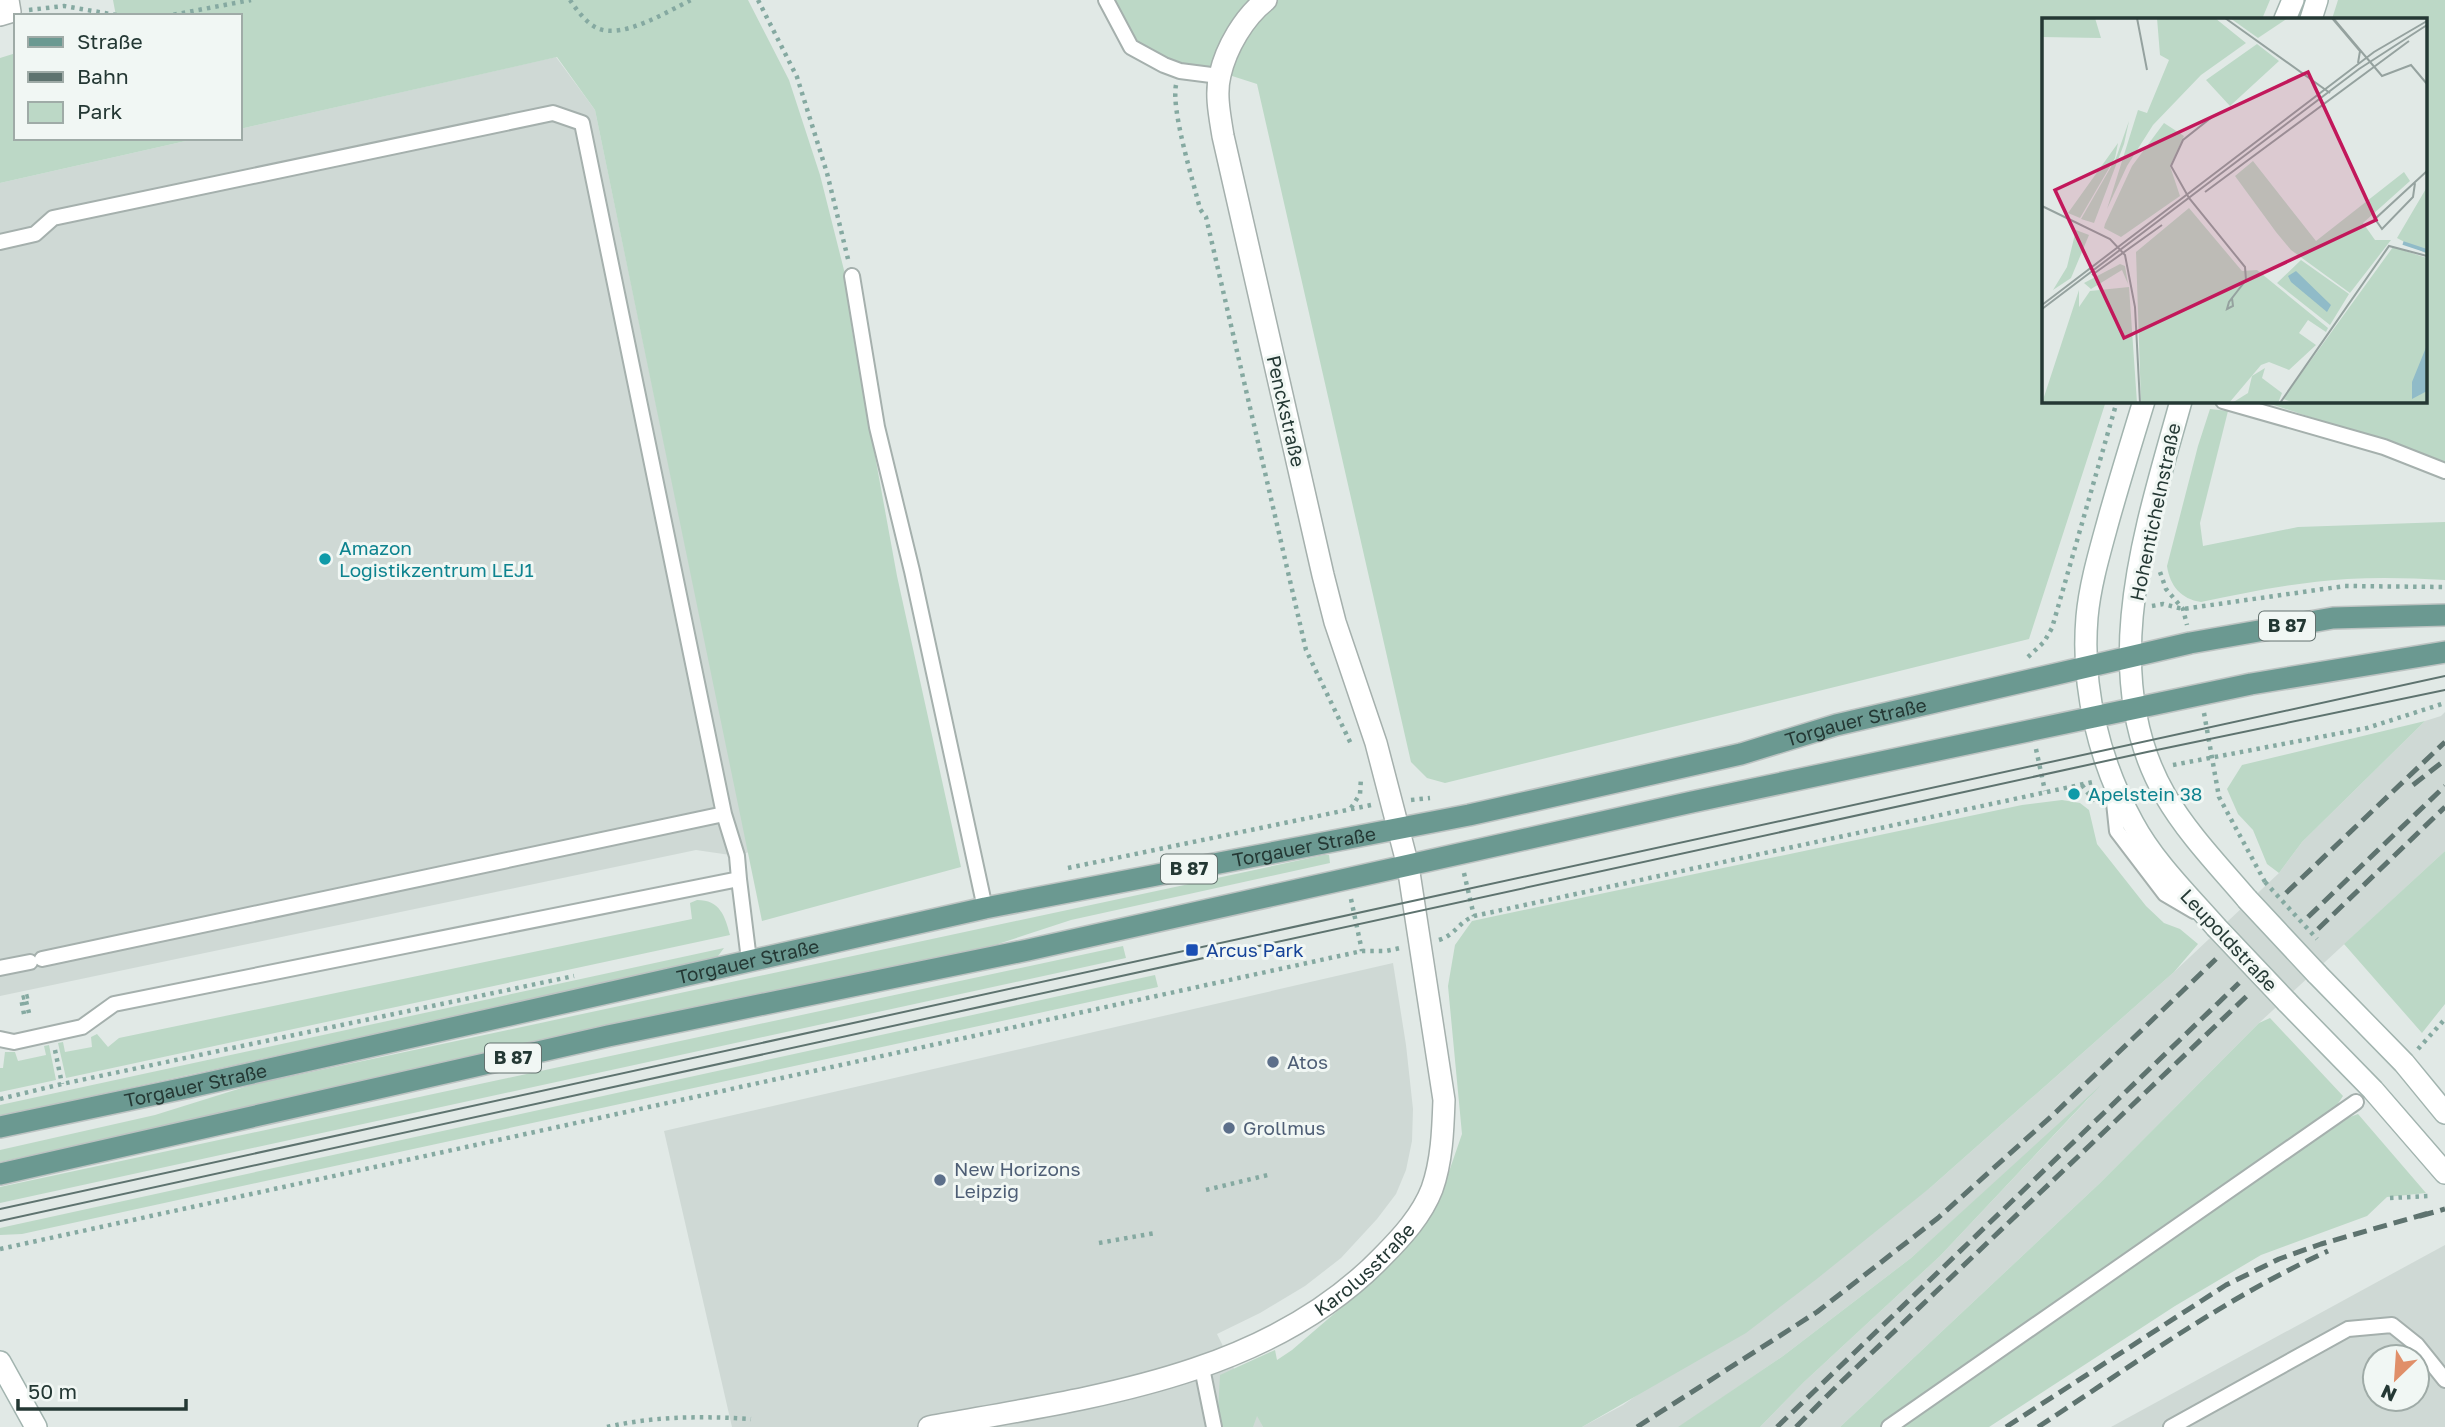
<svg xmlns="http://www.w3.org/2000/svg" width="2445" height="1427" viewBox="0 0 2445 1427" font-family="'Golos Text',sans-serif">
	<style>
		.built { fill: #cfd9d5; fill-rule: evenodd }
		.green { fill: #bcd8c6 }
		.lines { fill: none; stroke-linecap: round; stroke-linejoin: round }
		.service-casing { stroke: #a5b0ad; stroke-width: 18 }
		.minor-casing { stroke: #a5b0ad; stroke-width: 24 }
		.secondary-casing { stroke: #a2b4af; stroke-width: 24 }
		.primary-casing { stroke: #bdc3c2; stroke-width: 24 }
		.path { stroke: #85a9a1; stroke-width: 4.5; stroke-dasharray: 3.5 5; stroke-linecap: butt }
		.service { stroke: #fff; stroke-width: 14 }
		.minor { stroke: #fff; stroke-width: 21 }
		.secondary { stroke: #fff; stroke-width: 21 }
		.primary { stroke: #6b9991; stroke-width: 21 }
		.tram { stroke: #5e736f; stroke-width: 2 }
		.rail { stroke: #5e736f; stroke-width: 5; stroke-dasharray: 14 7; stroke-linecap: butt }
		.secondary-bridge-casing { stroke: #a2b4af; stroke-width: 24; stroke-linecap: butt }
		.path-bridge { stroke: #85a9a1; stroke-width: 4.5; stroke-dasharray: 3.5 5; stroke-linecap: butt }
		.secondary-bridge { stroke: #fff; stroke-width: 21 }
		.culture-dot { fill: #0f9aa8; stroke: #f1f7f4; stroke-width: 2.5 }
		.transit-dot { fill: #1a4fb4; stroke: #f1f7f4; stroke-width: 2.5 }
		.service-dot { fill: #5c6f8a; stroke: #f1f7f4; stroke-width: 2.5 }
		.labels { text-anchor: middle; stroke-width: 6; stroke-linejoin: round; paint-order: stroke }
		.shield { fill: #f1f7f4; stroke: #62716e; stroke-width: 2 }
		.shield-label { font-size: 18px; font-weight: bold; fill: #243834 }
		.street-label { font-size: 19px; fill: #243834; stroke: #f1f7f4 }
		.culture-label { font-size: 19px; fill: #0d838f; stroke: #f1f7f4; text-anchor: start }
		.transit-label { font-size: 19px; fill: #164399; stroke: #f1f7f4; text-anchor: start }
		.service-label { font-size: 19px; fill: #4e5e75; stroke: #f1f7f4; text-anchor: start }
		.inset-river { fill: none; stroke: #90bbc8; stroke-width: 3.5 }
		.inset-road { fill: none; stroke: #95a29f; stroke-width: 2 }
		.view { fill: #c2185b; fill-opacity: 0.15; stroke: #c2185b; stroke-width: 3.5 }
		.inset-edge { fill: none; stroke: #243834; stroke-width: 3.5 }
	</style>
	<rect width="100%" height="100%" fill="#e1e9e6"/>
	<path class="built" d="M556 57 595 110 749 852 737 856 696 850 0 996V183L199 138H240V129Z
		M2445 712V851L2259 1023 2100 1183 1840 1427H1760L1804 1382 1940 1256 2092 1095 1911 1258 1783 1356 1679 1427H1582L1623 1405 1931 1187 2174 972 2279 873 2302 842 2425 721 2441 716Z
		M1393 963 1406 1045 1413 1109 1412 1141 1406 1170 1396 1194 1377 1219 1341 1258 1305 1286 1260 1313 1217 1334 1263 1427H732L664 1131Z
		M2445 1245V1427H2111ZM2375 1357H2417V1399H2375Z"/>
	<path class="green" d="M113 0H748L789 80 820 175 846 278 852 330 897 576 961 867 762 921 595 110 557 57 240 129V16H116Z
		M1112 0H2270L2262 19H2044V401H2106L2029 639 1445 783 1427 778 1411 762 1257 84 1201 66 1165 60 1134 41Z
		M2338 0H2445V462L2262 401H2426V19H2332Z
		M16 53V138H199L0 183V58Z
		M2210 409 2228 411 2200 523 2203 546 2298 527 2445 522V580C2412 578 2380 577 2347 579 2298 582 2249 592 2201 602 2181 599 2170 586 2167 566L2198 446Z
		M2425 721 2302 842 2279 873 2267 864 2253 830 2238 814 2227 789 2242 765Z
		M2062 800 2080 803 2089 810 2097 844 2146 906 2164 923 2180 929 2198 944 2174 972 1931 1187 1818 1278 1746 1333 1582 1427H1263L1257 1416 1253 1427H1222L1218 1413 1220 1375 1275 1350 1277 1360 1292 1350 1364 1288 1405 1247 1442 1192 1462 1134 1448 986 1455 945 1472 921 2022 805Z
		M2445 851V1004L2422 1033 2344 944Z
		M1324 855H1329L1330 863 1071 920 995 945 0 1162V1150L155 1115 251 1085Z
		M697 900C720 900 725 916 730 935L66 1078 58 1043 63 1042 65 1052 92 1047 91 1037 97 1034 108 1047 119 1038 692 919 690 903Z
		M1123 946 1126 958 0 1203V1187Z
		M724 948 715 960 0 1116V1105Z
		M1155 975 1158 987 22 1234 0 1235V1228Z
		M2270 1018 2343 1096 2337 1105 1880 1427H1840L2100 1183 2259 1023Z
		M49 1045 56 1080 0 1092V1068H3L5 1052H15L18 1061 46 1055 44 1046Z
		M2101 1085 1940 1256 1804 1382 1760 1427H1678L1783 1356 1911 1258Z
		M2358 1114 2426 1193 2387 1197 2367 1216 2261 1255 2175 1306 1989 1427H1898L2190 1224 2350 1117Z"/>
	<g class="lines">
		<defs>
			<path id="service" d="M1106 0 1131 47 1164 65 1180 71 1219 76
				M0 242 35 234 53 218 553 113 582 123 724 814
				M852 276 877 427 912 571 985 908
				M2223 401 2384 447 2445 471
				M2113 793 2117 831 2165 894 2194 911
				M42 959 724 814 737 856 739 879
				M0 968 30 962
				M0 1039 14 1042 82 1027 114 1004 739 879 749 960
				M1202 1368 1214 1427
				M1889 1427 2356 1102
				M2171 1427 2348 1329 2392 1325 2417 1345 2445 1380"/>
			<g id="minor">
				<path d="M0 15 10 12 8 0"/>
				<path id="s1" d="M929 1427C1087 1398 1265 1378 1382 1257 1402 1237 1422 1215 1432 1189 1442 1161 1443 1129 1444 1100L1408 866 1376 743 1335 622 1323 575 1223 136C1220 117 1215 94 1220 75 1226 48 1244 17 1266 0"/>
			</g>
			<path id="secondary" d="M2285 19 2293 0
				M2311 19 2317 0
				M2144 401C2132 440 2120 479 2109 518 2100 551 2090 584 2087 617 2081 688 2099 761 2133 823 2154 862 2187 894 2216 927
				M2181 401C2147 524 2095 674 2165 795 2187 833 2218 865 2247 899
				M2317 974 2404 1063 2445 1113
				M2287 1002 2373 1090 2445 1173
				M0 1362 36 1427"/>
			<g id="primary">
				<path id="s2" d="M0 1127 190 1087 985 908 1469 815 1741 754 1836 725 2190 643 2333 618 2445 615"/>
				<path d="M0 1174 608 1036 1028 950 1692 802 2094 717 2251 684 2445 652"/>
			</g>
		</defs>
		<use href="#service" class="service-casing"/>
		<use href="#minor" class="minor-casing"/>
		<use href="#secondary" class="secondary-casing"/>
		<use href="#primary" class="primary-casing"/>
		<path class="path" d="M570 0C576 9 586 23 597 28 622 40 668 11 691 0
			M758 0 797 77 827 173 848 259
			M29 10 64 6 122 16
			M148 16 172 15 251 0
			M1176 85C1171 111 1193 180 1200 209L1206 217 1306 650 1352 746
			M2160 572 2166 589 2183 609 2187 625
			M2152 606 2163 604 2183 609 2345 586 2445 587
			M2028 657 2044 642 2052 628 2117 401
			M2204 713 2219 797 2265 882
			M2036 749 2045 791
			M2173 765 2367 728 2445 703
			M2082 785 2096 804
			M1411 800 1430 798
			M1351 808 1360 794 1361 778
			M1068 868 1371 805
			M1464 873 1474 916
			M1351 899 1362 951
			M1439 940C1455 935 1459 922 1474 916L2093 782
			M29 1013 25 997 29 996
			M24 1014 21 998 25 997
			M2418 1049 2445 1019
			M55 1050 62 1084
			M0 1099 62 1084 574 976
			M1206 1190 1272 1174
			M2390 1198 2429 1196
			M1099 1243 1155 1233
			M0 1249 1362 951H1386L1400 948
			M607 1427C655 1416 702 1416 751 1419"/>
		<use href="#service" class="service"/>
		<use href="#minor" class="minor"/>
		<use href="#secondary" class="secondary"/>
		<use href="#primary" class="primary"/>
		<path class="tram" d="M0 1209 2445 676
			M0 1221 2147 752 2445 690"/>
		<path class="rail" d="M2413 785 2445 760
			M2286 893 2445 742
			M2308 917 2445 786
			M2318 929 2445 807
			M2420 1216 2445 1209
			M1637 1427 1817 1312 1938 1218 2054 1114 2216 959
			M1777 1427 2239 983
			M1796 1427 1840 1383 2250 993
			M2006 1427 2226 1285 2279 1259 2321 1244 2429 1213
			M2038 1427C2133 1365 2225 1298 2328 1251"/>
		<defs>
			<path id="secondary-bridge" d="M2247 899 2317 974
				M2216 927 2287 1002"/>
		</defs>
		<use href="#secondary-bridge" class="secondary-bridge-casing"/>
		<path class="path-bridge" d="M2265 882 2317 939"/>
		<use href="#secondary-bridge" class="secondary-bridge"/>
	</g>
	<g class="culture-dot">
		<circle cx="325" cy="559" r="7"/>
		<circle cx="2074" cy="794" r="7"/>
	</g>
	<rect class="transit-dot" x="1185" y="943" width="14" height="14" rx="3.5"/>
	<g class="service-dot">
		<circle cx="1273" cy="1062" r="7"/>
		<circle cx="1229" cy="1128" r="7"/>
		<circle cx="940" cy="1180" r="7"/>
	</g>
	<g class="labels">
		<g class="shield">
			<rect x="2259" y="611.5" width="56" height="29" rx="5"/>
			<rect x="1161" y="854.5" width="56" height="29" rx="5"/>
			<rect x="485" y="1043.5" width="56" height="29" rx="5"/>
		</g>
		<g class="shield-label">
			<text x="2287" y="632">B 87</text>
			<text x="1189" y="875">B 87</text>
			<text x="513" y="1064">B 87</text>
		</g>
		<g class="street-label">
			<text transform="translate(1286 411) rotate(77)" y="7">Penckstraße</text>
			<text transform="translate(2155 512) rotate(-78)" y="7">Hohentichelnstraße</text>
			<text dy="7" stroke="none"><textPath href="#s2" startOffset="1900">Torgauer Straße</textPath></text>
			<text dy="7" stroke="none"><textPath href="#s2" startOffset="1334">Torgauer Straße</textPath></text>
			<text transform="translate(2229 940) rotate(47)" y="7">Leupoldstraße</text>
			<text dy="7" stroke="none"><textPath href="#s2" startOffset="766">Torgauer Straße</textPath></text>
			<text dy="7" stroke="none"><textPath href="#s2" startOffset="200">Torgauer Straße</textPath></text>
			<text dy="7" stroke="none"><textPath href="#s1" startOffset="471">Karolusstraße</textPath></text>
		</g>
		<g class="culture-label">
			<text x="339" y="555">Amazon<tspan x="339" dy="22">Logistikzentrum LEJ1</tspan></text>
			<text x="2088" y="801">Apelstein 38</text>
		</g>
		<g class="transit-label">
			<text x="1206" y="957">Arcus Park</text>
		</g>
		<g class="service-label">
			<text x="1287" y="1069">Atos</text>
			<text x="1243" y="1135">Grollmus</text>
			<text x="954" y="1176">New Horizons<tspan x="954" dy="22">Leipzig</tspan></text>
		</g>
	</g>
	<g transform="translate(2042 18)">
		<rect width="385" height="385" fill="#e1e9e6"/>
		<path d="M0 0H53L59 20 0 19ZM115 0H173L204 25 159 57 111 107 85 148 65 191 96 92 105 95 127 42 118 37ZM188 0H246L216 20ZM215 26 237 43 188 88 164 62ZM87 103 82 126 52 205 39 201 74 140ZM122 105 142 118 128 148 138 178 79 219 62 210 63 206 90 148ZM76 125 73 140 38 200 26 195ZM211 143 274 223 362 154 368 163 321 205 333 222H349L308 275 249 232 234 214 193 158ZM385 169V236L355 220ZM147 190 200 253 215 252 286 310 284 314 266 302 257 315 274 327 247 352 227 344 219 347 187 385H99L94 234ZM34 212 47 217 29 260 11 272 25 249ZM351 229 385 240V385H252L241 381ZM259 242 307 276 288 307 235 265ZM78 246 83 248 86 266 80 252 49 271 42 265ZM87 269 95 385H0L37 272V289L48 273ZM223 350 220 360 240 375 236 385H190L206 375 210 358Z" fill="#bcd8c6"/>
		<path d="M254 253 289 287 285 294 249 264 246 258ZM385 327V373L370 381V364Z" fill="#90bbc8"/>
		<path class="inset-river" d="M361 225 385 233"/>
		<path class="inset-road" d="M95 0 105 52M183 0 288 75M290 0 318 33 316 45M291 0 340 58 369 47 385 66M170 99 141 122 129 148 147 180 203 249 204 262 187 284 185 291 191 288 190 280M373 165 371 179 340 211 333 201 385 153M163 174 367 23M0 188 68 221 83 237 93 289 98 385M50 257 120 207M0 287 332 34 385 3M0 291 317 51 385 7M238 385 347 228 385 238"/>
		<path class="view" d="M266 54 334 202 82 320 13 172Z"/>
		<rect width="385" height="385" class="inset-edge"/>
	</g>
	<rect x="14" y="14" width="228" height="126" fill="#f1f7f4" stroke="#9faba7" stroke-width="2"/>
	<rect x="28" y="37" width="35" height="10" fill="#6b9991" stroke="#9faba7" stroke-width="2"/>
	<text x="77" y="49" font-size="21" fill="#243834">Straße</text>
	<rect x="28" y="72" width="35" height="10" fill="#5e736f" stroke="#9faba7" stroke-width="2"/>
	<text x="77" y="84" font-size="21" fill="#243834">Bahn</text>
	<rect x="28" y="102" width="35" height="21" fill="#bcd8c6" stroke="#9faba7" stroke-width="2"/>
	<text x="77" y="119" font-size="21" fill="#243834">Park</text>
	<g transform="translate(2396 1378) rotate(205)"><circle r="33" fill="#f1f7f4" stroke="#9faba7" stroke-width="2"/>
	<path d="M0-5L12 26L0 18L-12 26Z" fill="#e08f69"/>
	<text y="-10" font-size="19" font-weight="bold" text-anchor="middle" fill="#243834">N</text>
	</g>
	<path d="M18 1399v10h168v-10" fill="none" stroke="#243834" stroke-width="3.5"/>
	<text x="28" y="1399" font-size="21" fill="#243834" stroke="#f1f7f4" stroke-width="5" paint-order="stroke">50 m</text>
</svg>
